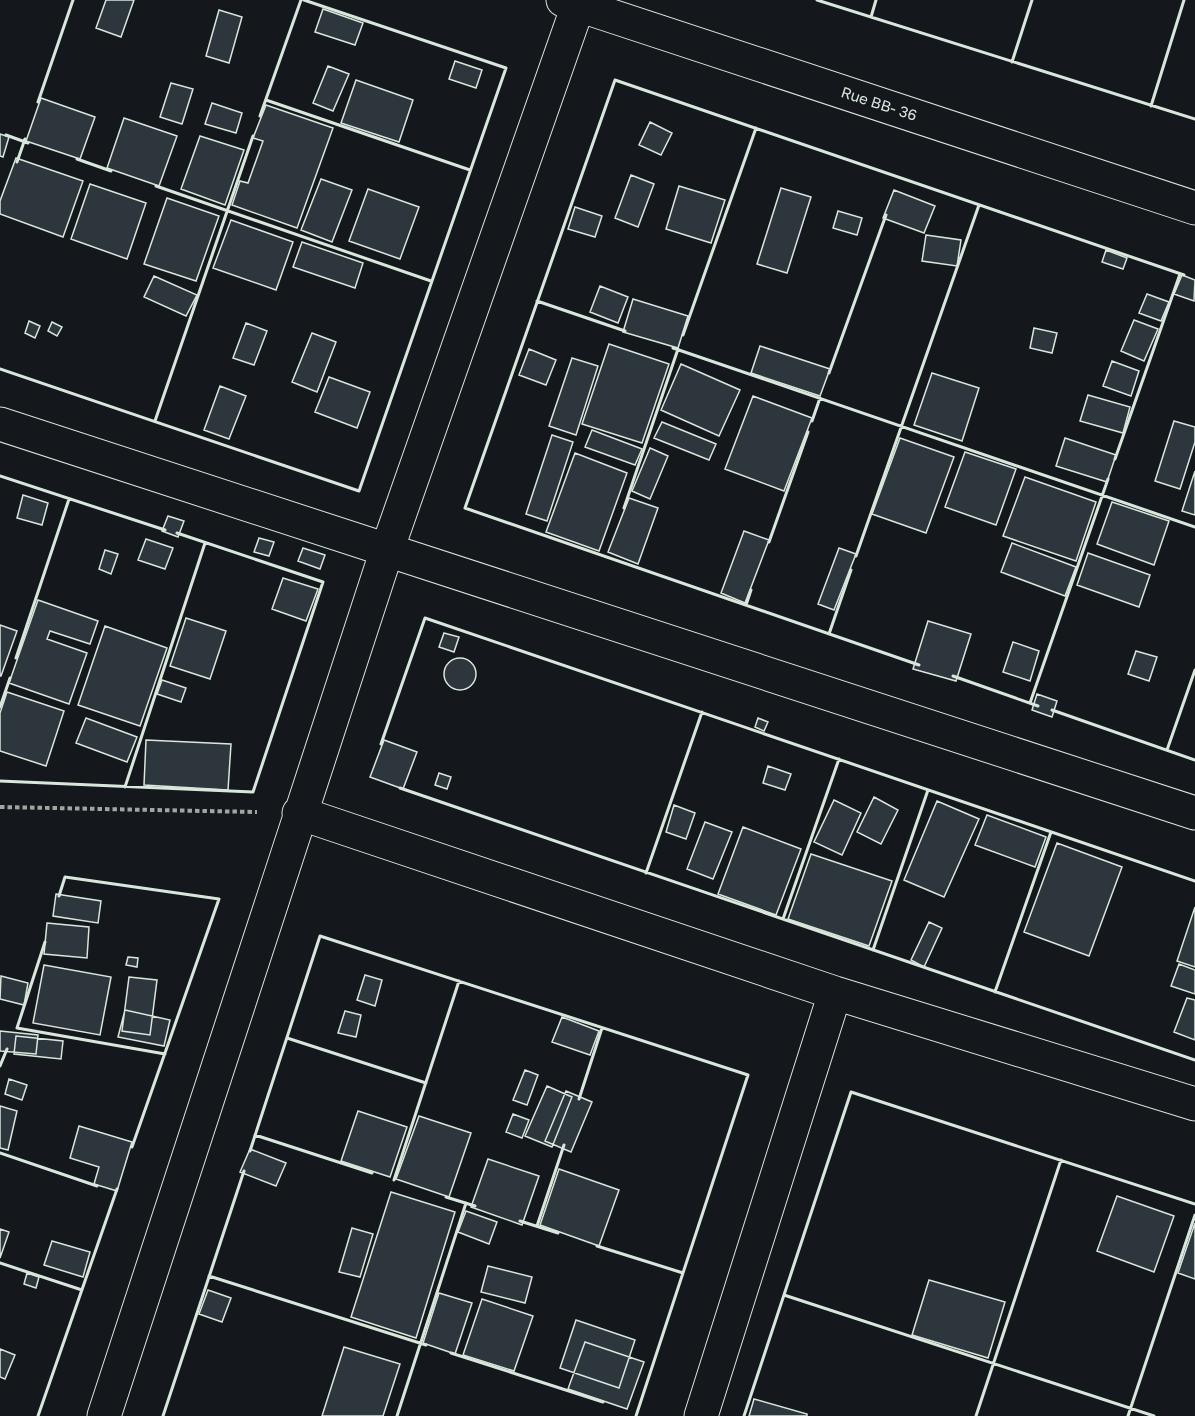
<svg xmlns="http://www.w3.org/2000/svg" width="1195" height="1416" viewBox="0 0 1195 1416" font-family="'Golos Text',sans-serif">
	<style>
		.building { fill: #2c363c; stroke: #d8e6dc; stroke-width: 1.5 }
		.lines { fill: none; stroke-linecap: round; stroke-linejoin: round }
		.minor-casing { stroke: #d8e6dc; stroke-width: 35 }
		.path { stroke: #9da8a2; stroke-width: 4; stroke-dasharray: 4.5 3; stroke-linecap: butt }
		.minor { stroke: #14181c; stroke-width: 33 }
		.wall { stroke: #d8e6dc; stroke-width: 3 }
		.labels { text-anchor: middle; stroke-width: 4.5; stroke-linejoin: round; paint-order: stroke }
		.street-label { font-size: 15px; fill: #d8e6dc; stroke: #14181c }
	</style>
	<rect width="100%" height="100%" fill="#14181c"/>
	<path class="building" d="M106 0H134L121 37 96 28Z
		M323 9 363 23 355 45 315 32Z
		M219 10 242 17 229 63 206 56Z
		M455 61 482 70 476 88 449 79Z
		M328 66 349 74 333 111 313 103Z
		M356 80 413 100 399 142 341 123Z
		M171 83 193 89 182 124 160 117Z
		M41 98 95 117 80 159 26 141Z
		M212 103 242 113 236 133 205 124Z
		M266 105 333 128 297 228 232 205 240 181 248 183 263 141 253 138Z
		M124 118 177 136 159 186 107 168Z
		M650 122 672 133 661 155 639 145Z
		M0 134 9 137 3 157 0 156Z
		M200 136 244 150 225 205 181 189Z
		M16 158 83 181 63 237 0 214V201Z
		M631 175 654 184 638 227 615 218Z
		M321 179 352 190 332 242 301 230Z
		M90 184 146 203 127 259 71 239Z
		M679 186 725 200 711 243 666 229Z
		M781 188 811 197 787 273 757 264Z
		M368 189 419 207 400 259 349 241Z
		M894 190 935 206 924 233 883 218Z
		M167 198 219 216 196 281 144 264Z
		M575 207 602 216 595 237 568 229Z
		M838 211 862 218 857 235 833 228Z
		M231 220 293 242 276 290 213 268Z
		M926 235 961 240 957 266 922 261Z
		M302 242 363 263 355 288 293 267Z
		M1106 250 1127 258 1123 269 1102 262Z
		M1182 275 1195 280 1194 301 1174 294Z
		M154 276 197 295 186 316 144 297Z
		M600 286 628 297 618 323 590 312Z
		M1147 294 1169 302 1161 321 1139 313Z
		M633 299 688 316 678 348 623 332Z
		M1134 320 1158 329 1144 361 1121 351Z
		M29 321 40 326 35 338 25 333Z
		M52 322 62 327 57 336 48 331Z
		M246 323 267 331 254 365 233 358Z
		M1034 328 1057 333 1052 353 1030 348Z
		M312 333 336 342 317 392 292 382Z
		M609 344 669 364 642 443 582 424Z
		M760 346 830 369 820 396 751 373Z
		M529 349 556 360 546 385 519 375Z
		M572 358 598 366 576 435 549 426Z
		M1112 361 1139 371 1131 396 1103 386Z
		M681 364 740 390 719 436 661 410Z
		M932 373 979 388 962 441 914 425Z
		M329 377 370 392 357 428 315 412Z
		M220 386 246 396 229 439 204 430Z
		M1088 395 1130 407 1123 433 1080 421Z
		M753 396 812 418 784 491 725 469Z
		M1174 421 1195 427V442L1180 489 1155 481Z
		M662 422 716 444 709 460 654 438Z
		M592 430 642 449 635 465 585 447Z
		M552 435 573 442 547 521 526 514Z
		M900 438 954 457 926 533 872 514Z
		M1065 438 1116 455 1107 482 1056 466Z
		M650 448 668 456 650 499 632 491Z
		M965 452 1016 469 996 525 945 507Z
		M575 453 627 473 599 551 546 532Z
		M1195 471V515L1182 511Z
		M1025 477 1096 502 1076 561 1003 536Z
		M23 495 48 503 42 525 17 518Z
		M629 498 658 508 638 564 608 552Z
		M1112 502 1169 521 1154 565 1097 544Z
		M168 516 184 521 178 537 162 531Z
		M744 531 769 540 745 603 721 593Z
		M259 538 274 542 269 556 254 552Z
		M146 539 173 548 165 569 138 560Z
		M1012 543 1076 567 1065 596 1001 572Z
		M303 548 325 555 320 569 298 561Z
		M839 548 856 554 834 610 818 604Z
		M105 550 118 554 111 574 99 569Z
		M1088 553 1150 575 1139 607 1077 585Z
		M283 578 318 589 306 621 272 609Z
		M38 600 98 621 90 644 50 631 47 639 87 653 69 704 9 683Z
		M186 618 226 631 210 679 170 666Z
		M928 621 971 634 956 681 913 669Z
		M0 625 17 631 1 676H0Z
		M105 626 167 648 140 726 78 705Z
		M444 633 459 637 454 652 439 647Z
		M1013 642 1039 651 1030 681 1003 672Z
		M1136 651 1157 657 1149 681 1128 674Z
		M444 674a16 16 0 1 1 32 0a16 16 0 1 1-32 0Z
		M162 680 186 688 181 702 157 694Z
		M7 692 64 711 46 766 0 751V713Z
		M1037 694 1057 701 1052 717 1032 710Z
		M86 718 137 737 127 762 76 743Z
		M758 718 768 722 764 731 755 727Z
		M146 740 231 744 228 790 144 785Z
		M384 740 417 752 403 789 370 777Z
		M768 766 791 774 785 790 763 783Z
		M439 773 451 777 447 789 435 785Z
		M874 797 898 810 881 844 857 832Z
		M834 800 861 813 842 855 814 842Z
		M937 801 979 819 944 897 904 880Z
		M674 805 695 813 686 839 666 832Z
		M987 815 1046 837 1035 867 975 845Z
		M705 822 732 832 713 879 687 869Z
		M743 827 801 849 776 915 718 894Z
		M1057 843 1122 867 1089 956 1024 932Z
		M811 854 892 881 869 946 788 919Z
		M56 894 101 901 98 923 53 916Z
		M1195 907V967L1177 961Z
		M929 922 942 928 924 967 911 960Z
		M47 923 89 927 87 958 44 954Z
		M128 957 138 958 137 967 126 965Z
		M1179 964 1195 970V994L1171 986Z
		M44 965 111 977 100 1035 33 1023Z
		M365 975 382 980 375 1006 357 1000Z
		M1 976 28 983 24 1005 0 999Z
		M129 977 157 980 150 1035 122 1031Z
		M1187 998 1195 1000V1040L1174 1032Z
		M125 1010 170 1020 164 1046 118 1037Z
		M345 1011 361 1015 356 1037 338 1033Z
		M562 1017 599 1031 590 1055 552 1042Z
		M0 1031 38 1035 36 1054 0 1051Z
		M16 1036 63 1041 61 1059 14 1054Z
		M525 1070 538 1075 527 1105 513 1100Z
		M9 1079 27 1085 22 1100 5 1094Z
		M547 1086 572 1097 552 1147 525 1136Z
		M566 1091 592 1102 571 1152 545 1141Z
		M0 1106 17 1111 8 1150 0 1148Z
		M358 1111 407 1127 390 1177 341 1161Z
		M513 1114 529 1120 522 1138 506 1132Z
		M419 1116 471 1133 449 1197 396 1179Z
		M79 1126 132 1142 117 1191 94 1184 99 1167 70 1158Z
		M250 1149 286 1163 276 1186 240 1172Z
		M488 1159 539 1176 522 1225 471 1207Z
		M559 1169 619 1190 599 1246 540 1225Z
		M391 1192 455 1212 416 1338 351 1317Z
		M1117 1196 1174 1216 1154 1272 1097 1251Z
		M466 1211 497 1222 489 1244 458 1232Z
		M1195 1223V1279L1178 1273Z
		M352 1228 373 1234 360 1277 339 1272Z
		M0 1229 9 1232 0 1258Z
		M52 1241 90 1252 83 1277 44 1265Z
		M488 1266 532 1277 525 1303 481 1292Z
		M27 1273 39 1277 36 1288 24 1284Z
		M929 1280 1005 1302 988 1358 912 1335Z
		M208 1290 231 1298 222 1322 199 1314Z
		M439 1293 472 1303 455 1354 423 1343Z
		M482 1299 533 1316 514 1371 463 1355Z
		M576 1320 635 1340 619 1388 560 1368Z
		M585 1342 644 1362 627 1409 568 1389Z
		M344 1347 400 1364 383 1416H322Z
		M0 1349 15 1355 5 1379 0 1377Z
		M754 1399 807 1414V1416H749Z"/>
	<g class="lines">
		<defs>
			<path id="minor" d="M563 0 1195 208
				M0 424 1195 813
				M299 813 835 993 1195 1104
				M104 1416 387 550 580 0
				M701 1416 835 993"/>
		</defs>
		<use href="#minor" class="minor-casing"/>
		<path class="path" d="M0 807 257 812"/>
		<use href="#minor" class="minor"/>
		<path class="wall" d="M817 0 1195 119
			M871 17 876 0
			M1012 62 1032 0
			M266 100 470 170
			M38 102 73 0
			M1151 106 1184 0
			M260 116 301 0
			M6 135 28 143
			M77 159 111 171
			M17 162 25 139
			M156 186 431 281
			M537 301 625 331
			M683 335 756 128
			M673 348 1195 527
			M0 369 359 491 506 68 304 0
			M829 373 886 215
			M155 421 253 136
			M812 421 820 398
			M1115 459 1180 274
			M0 476 165 530
			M624 508 678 349
			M769 542 808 432
			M856 556 979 205
			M746 605 751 590
			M829 634 851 570
			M16 658 69 499
			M919 665 465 508 615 80 1184 275
			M953 676 1038 706
			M1030 703 1108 479
			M0 707 10 678
			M1052 710 1195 760
			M381 744 425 618 1195 881
			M1167 750 1195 670
			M0 781 253 792 323 582 177 533
			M125 787 205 543
			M400 788 1195 1060
			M646 873 702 712
			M59 896 65 877 219 899 132 1147
			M783 919 839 759
			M45 942 17 1028 165 1054
			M873 950 928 790
			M995 992 1051 832
			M287 1038 426 1083
			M0 1066 7 1049
			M579 1099 602 1028
			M255 1135 372 1173
			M250 1151 320 936 748 1075 636 1416
			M0 1153 97 1186
			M394 1180 459 981
			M446 1197 475 1206
			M520 1221 558 1233
			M537 1226 564 1145
			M597 1246 683 1273
			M0 1263 82 1290
			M209 1276 426 1345
			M784 1295 1154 1416
			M451 1353 603 1402
			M38 1416 117 1189
			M163 1416 244 1171
			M397 1416 466 1203
			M744 1416 851 1092 1195 1204
			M976 1416 1061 1160
			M1128 1416 1195 1215"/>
	</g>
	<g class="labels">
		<g class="street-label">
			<text transform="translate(879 104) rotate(18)" y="5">Rue BB- 36</text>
		</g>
	</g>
</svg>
